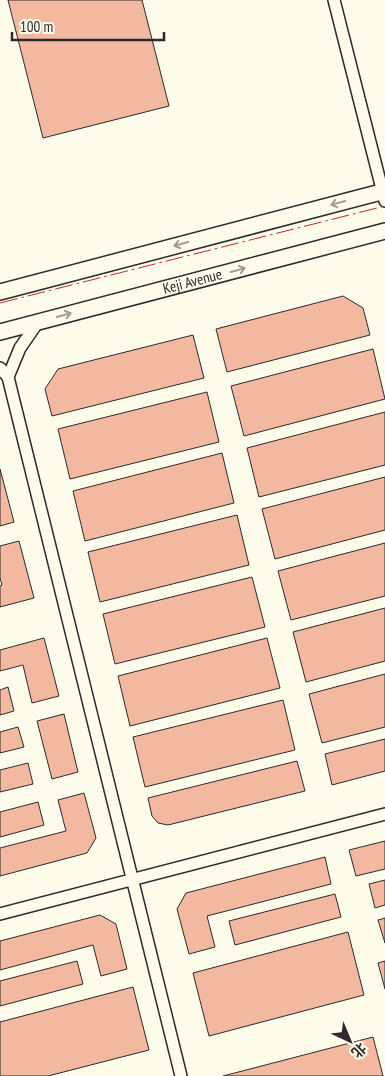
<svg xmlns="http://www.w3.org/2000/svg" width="385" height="1076" viewBox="0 0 385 1076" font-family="'PT Sans Narrow','Noto Sans SC',sans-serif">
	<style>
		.building { fill: #f2b8a0; stroke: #2b2b2b }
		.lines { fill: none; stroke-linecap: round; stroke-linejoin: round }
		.minor-casing { stroke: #2b2b2b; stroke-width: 14 }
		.major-casing { stroke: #2b2b2b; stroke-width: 18 }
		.minor { stroke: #fdfbea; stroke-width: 11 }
		.major { stroke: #fdfbea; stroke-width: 15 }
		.power { stroke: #c62828; stroke-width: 1; stroke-dasharray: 18 4 2.5 4; stroke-linecap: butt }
		.oneway { stroke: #9e9d94 }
		.labels { text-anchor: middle; stroke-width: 4; stroke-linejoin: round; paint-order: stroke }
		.street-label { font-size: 15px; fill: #2b2b2b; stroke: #fdfbea }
	</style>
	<rect width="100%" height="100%" fill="#fdfbea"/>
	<path class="building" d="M8 0H142L169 106 43 138Z
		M343 296 363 308 370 335 227 372 216 329Z
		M193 335 204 378 52 416 45 389 58 369Z
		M373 349 385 399 244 436 231 386Z
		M207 392 219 442 70 479 58 429Z
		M385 412V465L259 497 247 448Z
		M222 453 234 503 85 541 73 491Z
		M0 469 14 522 0 526Z
		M385 477V530L275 559 262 509Z
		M237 515 249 565 100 602 88 552Z
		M19 541 34 598 0 607V586L2 585 0 578V546Z
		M385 543V596L291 620 278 571Z
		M252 577 265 627 115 664 103 614Z
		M385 608V661L306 682 293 632Z
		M44 638 59 696 32 703 23 665 0 671V650Z
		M267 638 280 688 130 726 118 676Z
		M385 674V727L322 743 309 694Z
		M8 687 14 711 0 715V690Z
		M283 700 295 750 145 787 133 737Z
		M64 714 78 772 52 779 37 721Z
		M18 727 24 747 0 753V732Z
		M385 739V771L332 785 325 754Z
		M297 761 305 791 168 825 158 823 152 816 148 798Z
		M28 763 33 784 0 792V770Z
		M84 793 96 838 87 853 0 876V848L66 831 58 800Z
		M38 802 44 825 0 837V812Z
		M385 841V869L356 876 349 850Z
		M325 857 331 884 207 916 215 947 189 954 177 909 186 893Z
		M385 880V905L375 908 369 884Z
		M335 894 341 917 235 945 229 921Z
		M100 915 116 924 127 969 101 976 93 945 0 970V941Z
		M385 918V943L378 920Z
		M348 932 364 995 209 1036 193 973Z
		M77 961 83 984 0 1006V981Z
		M385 961V989L378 963Z
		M133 987 149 1050 48 1076H0V1022Z
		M373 1037 383 1076H223Z"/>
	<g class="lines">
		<defs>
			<path id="minor" d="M334 0 385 201
				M0 368 8 377 181 1076
				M8 377 20 348 38 322
				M0 914 385 814"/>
			<g id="major">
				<path d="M0 292 385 191"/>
				<path id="s1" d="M0 332 385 231"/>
			</g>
		</defs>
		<use href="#minor" class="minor-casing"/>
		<use href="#major" class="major-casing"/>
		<use href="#minor" class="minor"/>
		<use href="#major" class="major"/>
		<path class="power" d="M0 303 385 206"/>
	</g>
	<defs><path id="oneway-shaft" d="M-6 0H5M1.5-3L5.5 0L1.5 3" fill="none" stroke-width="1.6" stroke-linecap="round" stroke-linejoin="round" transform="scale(1.25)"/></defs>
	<g class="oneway">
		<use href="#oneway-shaft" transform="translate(338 203) rotate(165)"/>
		<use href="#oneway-shaft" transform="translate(181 244) rotate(165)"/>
		<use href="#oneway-shaft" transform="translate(238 270) rotate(-15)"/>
		<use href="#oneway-shaft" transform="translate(64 315) rotate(-15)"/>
	</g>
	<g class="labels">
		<g class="street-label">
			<text dy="5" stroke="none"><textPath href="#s1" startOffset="199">Keji Avenue</textPath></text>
		</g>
	</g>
	<g transform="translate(350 1041) rotate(136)" stroke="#fdfbea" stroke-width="4" paint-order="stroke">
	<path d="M0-4L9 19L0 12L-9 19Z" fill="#2b2b2b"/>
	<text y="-8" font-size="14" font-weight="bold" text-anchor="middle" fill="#2b2b2b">北</text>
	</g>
	<path d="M12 32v8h152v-8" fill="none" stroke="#2b2b2b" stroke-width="2.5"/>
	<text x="20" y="32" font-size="15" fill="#2b2b2b" stroke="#fdfbea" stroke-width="4" paint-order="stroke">100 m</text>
</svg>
